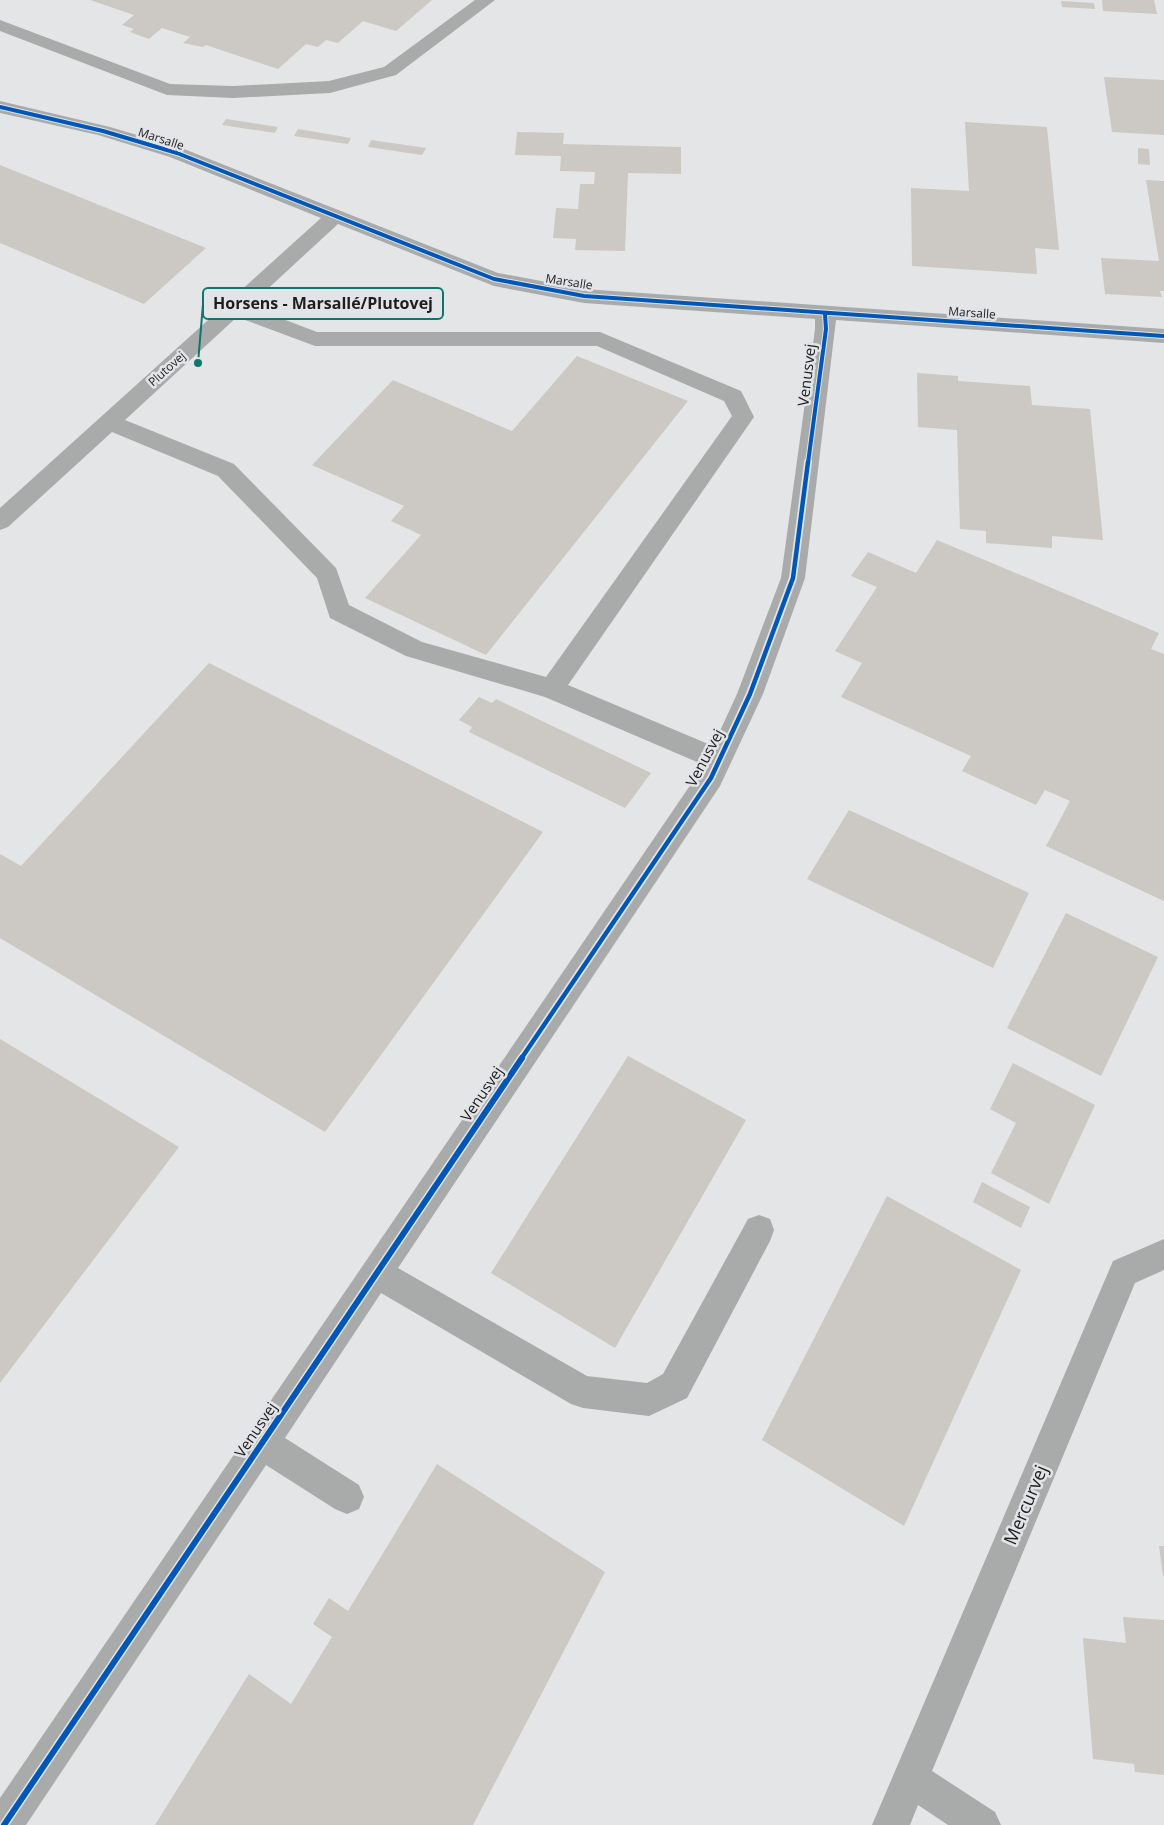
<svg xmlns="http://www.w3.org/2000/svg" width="1164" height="1825" viewBox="0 0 1164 1825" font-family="'Open Sans',sans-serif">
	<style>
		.building { fill: #ccc8c3 }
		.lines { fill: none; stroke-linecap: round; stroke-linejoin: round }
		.minor { fill: #a9aaaa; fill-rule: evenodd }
		.cycleway-far2-casing { stroke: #e3e4e7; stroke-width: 6 }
		.cycleway-far1-casing { stroke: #e3e4e7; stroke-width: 8 }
		.cycleway-casing { stroke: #e3e4e7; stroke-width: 9 }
		.cycleway-far2 { stroke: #0057b8; stroke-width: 4 }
		.cycleway-far1 { stroke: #0057b8; stroke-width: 4.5 }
		.cycleway { stroke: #0057b8; stroke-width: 6 }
		.labels { text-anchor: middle; stroke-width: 5; stroke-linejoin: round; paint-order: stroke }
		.far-street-label { font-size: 12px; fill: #1d1d1e; stroke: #e3e4e7 }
		.street-label { font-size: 15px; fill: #1d1d1e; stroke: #e3e4e7 }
		.near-street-label { font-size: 18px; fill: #1d1d1e; stroke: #e3e4e7 }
		.leader { fill: none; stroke: #0f766e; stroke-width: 2 }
		.callout-dot { fill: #0f766e; stroke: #e3e4e7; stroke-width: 2 }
		.callout { fill: #e3e4e7; stroke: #0f766e; stroke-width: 2 }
		.callout-label { font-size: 16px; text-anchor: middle; font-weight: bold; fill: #1d1d1e }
	</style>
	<rect width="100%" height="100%" fill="#e4e5e6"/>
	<path class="building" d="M90 0H432L396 31 363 21 338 43 326 40 318 47 306 44 278 69 206 45 203 47 183 43 190 37 162 28 149 39 130 32 134 29 122 25 134 15Z
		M1102 0H1154L1157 14 1103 11Z
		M1061 1 1094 3 1095 9 1062 7Z
		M1104 77 1164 80V135L1112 132Z
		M226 119 278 127 275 133 222 125Z
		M965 122 1047 127 1059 250 1035 248 1037 274 912 266 911 188 969 191Z
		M298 129 351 138 348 144 294 136Z
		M517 132 564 133 563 144 681 147V174L628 173 625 251 575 250 576 239 553 238 556 208 578 209 580 184H594L595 172 560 171 561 156 515 155Z
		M371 140 426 148 422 155 368 147Z
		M1138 148 1149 149 1150 165 1138 164Z
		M0 165 206 248 144 304 0 243Z
		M1146 180 1164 181V291H1160L1162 297 1105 294 1101 258 1159 261Z
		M577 356 688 401 486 655 365 598 421 535 391 521 404 506 312 465 393 380 512 431Z
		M917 373 958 376V381L1030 386 1032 405 1090 409 1103 540 1052 536V548L986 543V531L960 529 957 430 918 427Z
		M937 540 1159 633 1151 649 1164 654V901L1046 846 1070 801 1045 790 1036 805 962 771 971 756 841 697 862 663 835 651 877 587 851 576 868 552 916 573Z
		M209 663 543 832 325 1132 0 938V854L21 866Z
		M479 697 492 703 496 699 651 773 625 808 469 732 472 727 459 720Z
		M849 810 1029 893 993 968 807 879Z
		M1066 913 1158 957 1101 1076 1007 1028Z
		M0 1039 179 1147 0 1383Z
		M628 1056 746 1120 615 1348 491 1273Z
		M1013 1063 1095 1105 1049 1204 991 1173 1016 1123 990 1109Z
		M982 1182 1030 1207 1021 1228 973 1202Z
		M887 1196 1021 1270 904 1526 762 1440Z
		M437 1464 605 1572 473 1825H155L249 1674 291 1704 332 1637 313 1624 329 1598 348 1611Z
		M1159 1546H1164V1576H1163Z
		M1123 1617 1164 1620V1775L1135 1772 1134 1764 1093 1759 1083 1638 1126 1643Z"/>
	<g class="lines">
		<path class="minor" d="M475 0H495L396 75 330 93 233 98 167 95 0 31V20L170 84 233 86 329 81 384 67Z
			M0 101 110 127 184 149 498 273 584 289 1164 329V343L836 320 805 578 763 694 720 786 398 1268 587 1376 647 1383 663 1374 748 1219 759 1215 770 1219 774 1230 770 1241 687 1398 649 1416 583 1408 571 1404 381 1293 285 1438 359 1485 364 1497 359 1509 347 1514 335 1509 266 1465 26 1825H0V1798L704 765 545 697 406 656 330 618 317 578 218 476 112 432 8 527 0 530V508L321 218 170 157 98 135 0 113ZM338 224 494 286 584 303 815 319V329L781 578 737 694 713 746 568 685 754 417 741 391 600 332H317L249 306ZM237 317 315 346H597L724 401 732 416 546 677 422 642 349 605 336 568 234 464 125 420Z
			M1164 1239V1270L1135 1283 932 1771 995 1812 1001 1825H948L918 1805 910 1825H872L1113 1261Z"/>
		<defs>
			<path id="cycleway-far2" d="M0 107 103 131 177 153 494 279 584 296 1164 336
				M808 463 826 329 825 314"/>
			<path id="cycleway-far1" d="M521 1059 711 778 750 694 793 578 808 462"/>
			<path id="cycleway" d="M4 1825 522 1058"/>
		</defs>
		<use href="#cycleway-far2" class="cycleway-far2-casing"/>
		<use href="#cycleway-far1" class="cycleway-far1-casing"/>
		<use href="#cycleway" class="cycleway-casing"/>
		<use href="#cycleway-far2" class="cycleway-far2"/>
		<use href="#cycleway-far1" class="cycleway-far1"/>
		<use href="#cycleway" class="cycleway"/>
	</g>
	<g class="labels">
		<g class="far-street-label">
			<text transform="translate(161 139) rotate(18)" y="4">Marsalle</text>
			<text transform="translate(569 282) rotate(9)" y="4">Marsalle</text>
			<text transform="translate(972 313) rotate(4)" y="4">Marsalle</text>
			<text transform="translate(167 369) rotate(-42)" y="4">Plutovej</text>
		</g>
		<g class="street-label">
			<text transform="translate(807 375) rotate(-83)" y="5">Venusvej</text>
			<text transform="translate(705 758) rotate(-62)" y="5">Venusvej</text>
			<text transform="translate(482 1094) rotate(-56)" y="5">Venusvej</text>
			<text transform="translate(256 1430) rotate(-56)" y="5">Venusvej</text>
		</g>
		<g class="near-street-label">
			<text transform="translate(1026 1505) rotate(-67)" y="6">Mercurvej</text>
		</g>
	</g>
	<path class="leader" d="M198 363L203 304"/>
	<circle class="callout-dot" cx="198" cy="363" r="5"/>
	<rect class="callout" x="203" y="288" width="240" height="31" rx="5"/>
	<g class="callout-label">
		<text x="323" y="309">Horsens - Marsallé/Plutovej</text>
	</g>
</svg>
